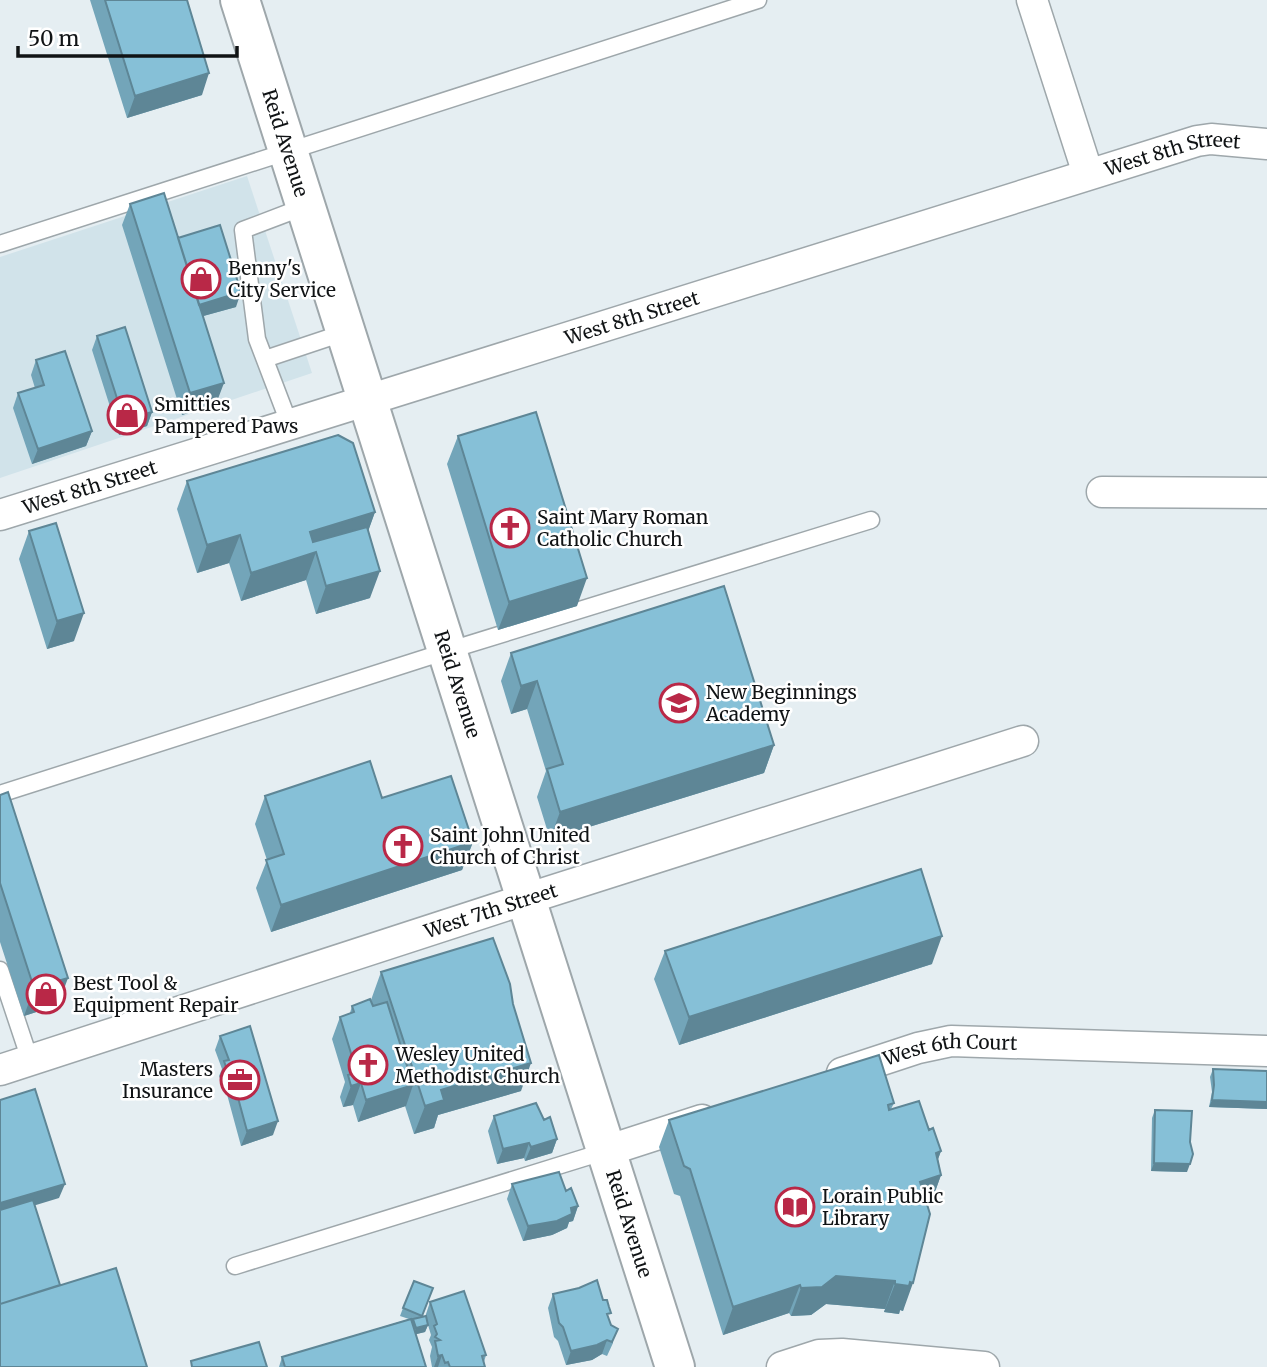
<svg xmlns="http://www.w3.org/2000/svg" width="1267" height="1367" viewBox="0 0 1267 1367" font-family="Merriweather,serif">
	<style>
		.built { fill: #d1e3ea }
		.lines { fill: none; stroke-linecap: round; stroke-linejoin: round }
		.lane-casing { stroke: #9ea7ab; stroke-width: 19 }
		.street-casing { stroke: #9ea7ab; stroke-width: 33 }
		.secondary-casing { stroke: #9ea7ab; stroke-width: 42 }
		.lane { stroke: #fff; stroke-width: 16 }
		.street { stroke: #fff; stroke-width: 30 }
		.secondary { stroke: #fff; stroke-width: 38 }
		.wall { fill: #73a5b9 }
		.shaded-wall { fill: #5e8696 }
		.building { fill: #86c0d7; stroke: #5e8696; stroke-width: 2 }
		.labels { text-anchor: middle; stroke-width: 5; stroke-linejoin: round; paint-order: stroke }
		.street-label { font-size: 19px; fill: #101315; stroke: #fff }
		.poi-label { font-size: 19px; fill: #101315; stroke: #fff; text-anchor: start }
	</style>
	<rect width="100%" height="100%" fill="#e5eef2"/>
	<path class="built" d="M247 176 312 373 0 478V257Z"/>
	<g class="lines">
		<defs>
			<path id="lane" d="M0 244 758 0
				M265 359 346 332
				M289 423 257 339 243 230 306 206
				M0 794 447 651 871 520
				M0 970 30 1060
				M235 1266 606 1151"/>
			<g id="street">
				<path d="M1032 0 1088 174"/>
				<path d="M1102 492 1267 493"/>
				<path id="s1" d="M0 515 1197 141 1211 139 1267 144"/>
				<path id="s2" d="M0 1070 526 899 1023 741"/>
				<path id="s3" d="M842 1073 918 1048 951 1041 1267 1051"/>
				<path d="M606 1151 702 1120"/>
				<path d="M782 1367 819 1355 842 1354 984 1367"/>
			</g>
			<g id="secondary">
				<path id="s4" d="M240 0 675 1367"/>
			</g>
		</defs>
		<use href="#lane" class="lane-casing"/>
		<use href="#street" class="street-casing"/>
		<use href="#secondary" class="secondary-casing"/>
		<use href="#lane" class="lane"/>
		<use href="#street" class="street"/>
		<use href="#secondary" class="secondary"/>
	</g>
	<path class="wall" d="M90 0H187L202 95 127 118Z
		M130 204 178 238 236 307 203 316 216 404 182 415 122 225Z
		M97 336 152 412 147 426 119 435 92 350Z
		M36 360 92 431 86 446 32 464 13 408 18 393 35 388 31 375Z
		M458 436 577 606 498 630 447 464Z
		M187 481 375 512 368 531 370 598 316 614 306 580 241 601 229 563 197 573 177 509Z
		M29 531 74 641 47 649 19 559Z
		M511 653 774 745 764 773 550 839 537 797 546 771 527 709 511 714 501 681Z
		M0 795 58 1005 24 1016 0 942Z
		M265 796 382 798 473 842 462 870 271 932 256 888 267 860 255 824Z
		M665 951 932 964 679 1045 654 979Z
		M381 972 521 1091 438 1115 434 1128 414 1134 405 1106 358 1122 353 1105 343 1107 340 1097 345 1082 332 1039 340 1017 350 1013 352 1006 373 1005 371 1000Z
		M220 1036 273 1135 241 1146 225 1087H223L219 1076 222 1069 215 1050Z
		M1213 1069 1267 1071V1109L1209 1107 1212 1092 1210 1077Z
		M894 1103 891 1109 929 1130 941 1151 938 1159 941 1175 931 1203 927 1204 903 1311 900 1310 899 1314 884 1312 885 1309 826 1304 811 1315 791 1316 789 1313 723 1335 680 1196 674 1194 659 1147 669 1120Z
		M1155 1110 1187 1172 1151 1171 1152 1118Z
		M494 1116 544 1120 557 1139 552 1153 525 1161 524 1158 497 1164 488 1131Z
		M512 1184 566 1191 578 1206 573 1221 569 1222 567 1228 552 1235 523 1241 507 1199Z
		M433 1288 422 1317H425L430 1302 486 1355 484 1362 485 1367H432L430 1356 432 1347 429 1340 431 1335 428 1325 425 1332 416 1334 426 1367H279L282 1357 409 1319 400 1316 403 1308Z
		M553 1294 609 1319 613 1343 607 1356 602 1354 592 1360 566 1365 558 1341 554 1337 548 1308Z"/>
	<path class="shaded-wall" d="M209 73 202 95 127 118 135 96Z
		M241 292 236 307 189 320 194 306Z
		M224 383 216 404 182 415 190 393Z
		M152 412 147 426 119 435 124 420Z
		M92 431 86 446 32 464 38 449Z
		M375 512 365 540 316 552 306 580 241 601 251 573 310 532Z
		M240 535 229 563 197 573 207 545Z
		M380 571 370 598 316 614 326 586Z
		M587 578 577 606 498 630 509 602Z
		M84 613 74 641 47 649 57 621Z
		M537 681 527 709 511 714 521 686Z
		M774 745 764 773 550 839 560 812Z
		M473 842 462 870 271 932 281 905Z
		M942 936 932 964 679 1045 689 1017Z
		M68 978 58 1005 24 1016 34 988Z
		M531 1063 521 1091 438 1115 434 1128 414 1134 425 1106 441 1090Z
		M231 1072 225 1087H223L228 1073Z
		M361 1083 353 1105 343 1107 351 1086Z
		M413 1085 406 1106 358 1122 366 1100Z
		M1212 1100 1267 1102V1109L1209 1107Z
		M278 1121 273 1135 241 1146 247 1131Z
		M557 1139 552 1153 525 1161 531 1147Z
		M529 1143 524 1158 497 1164 503 1149Z
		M941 1151 931 1178 941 1175 931 1203 910 1210 920 1182 936 1153Z
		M1154 1163 1190 1164 1187 1172 1151 1171Z
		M65 1184 59 1198 0 1216V1203Z
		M578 1206 573 1221 569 1222 567 1228 552 1235 523 1241 528 1226Z
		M836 1276 895 1281 885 1309 826 1304 811 1315 791 1316 801 1288Z
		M910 1282 913 1283 903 1311 900 1310 899 1314 884 1312 895 1284Z
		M800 1285 789 1313 723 1335 733 1307Z
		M428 1325 425 1332 413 1335 416 1328Z
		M607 1340 602 1354 592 1360 566 1365 571 1351Z
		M442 1355 438 1367H434L438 1356Z"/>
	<path class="building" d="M105 0H187L209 73 135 96Z
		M164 193 224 383 190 393 130 204Z
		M220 225 241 292 199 305 178 238Z
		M125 327 152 412 124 420 97 336Z
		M65 351 92 431 38 449 18 393 44 385 36 360Z
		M536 412 587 578 509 602 458 436Z
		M338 435 353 443 375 512 310 532 313 542 367 527 380 571 326 586 316 552 251 573 240 535 207 545 187 481Z
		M56 523 84 613 57 621 29 531Z
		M724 586 774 745 560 812 547 769 563 764 537 681 521 686 511 653Z
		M370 761 382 798 451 776 473 842 281 905 266 860 284 854 265 796Z
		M8 792 68 978 34 988 0 883V795Z
		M921 869 942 936 689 1017 665 951Z
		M493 938 510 984 513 1004 531 1063 441 1090 444 1100 425 1106 381 972Z
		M370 999 373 1006 387 1002 413 1085 366 1100 361 1083 351 1086 348 1075 357 1073 340 1017 354 1012 352 1006Z
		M250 1026 278 1121 247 1131 231 1072 228 1073 224 1061 229 1060 220 1036Z
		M879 1055 894 1103 888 1105 889 1110 919 1101 929 1130 933 1128 941 1151 936 1153 941 1175 920 1182 930 1214 913 1283 910 1282 909 1286 895 1284V1281L836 1276 822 1287 801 1288 800 1285 733 1307 690 1169 684 1166 669 1120Z
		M1213 1069 1267 1071V1102L1212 1100 1214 1085Z
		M35 1089 65 1184 0 1203V1100Z
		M536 1103 544 1120 550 1117 557 1139 531 1147 529 1143 503 1149 494 1116Z
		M1155 1110 1192 1111 1190 1142 1193 1154 1190 1164 1154 1163Z
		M559 1172 566 1191 571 1188 578 1206 571 1208 572 1214 557 1221 528 1226 512 1184Z
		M33 1200 60 1285 0 1304V1210Z
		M116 1268 147 1367H0V1304Z
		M597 1280 603 1300H607L609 1307 611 1313 607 1314 611 1325 618 1329 612 1342 607 1340 597 1345 571 1351 563 1327 559 1323 553 1294 579 1288Z
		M414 1281 433 1288 422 1316 403 1308Z
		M464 1291 486 1355 482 1356 485 1367H450L448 1362 445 1363 442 1355 438 1356 435 1341 440 1340 435 1337 437 1334 434 1326 437 1324 430 1302Z
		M426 1316 428 1325 416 1328 413 1319Z
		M411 1319 426 1367H285L282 1357Z
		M259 1342 267 1367H192L191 1361Z"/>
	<defs>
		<symbol id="shop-ring" viewBox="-11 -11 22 22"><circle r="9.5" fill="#fff" stroke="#b92847" stroke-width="1.5"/><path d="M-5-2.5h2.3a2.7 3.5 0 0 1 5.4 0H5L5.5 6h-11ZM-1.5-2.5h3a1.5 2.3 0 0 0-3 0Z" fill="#b92847"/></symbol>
		<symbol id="church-ring" viewBox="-11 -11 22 22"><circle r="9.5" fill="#fff" stroke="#b92847" stroke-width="1.5"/><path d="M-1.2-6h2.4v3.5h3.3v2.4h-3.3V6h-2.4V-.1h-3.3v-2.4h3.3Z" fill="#b92847"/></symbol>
		<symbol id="school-ring" viewBox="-11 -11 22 22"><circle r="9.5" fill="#fff" stroke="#b92847" stroke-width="1.5"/><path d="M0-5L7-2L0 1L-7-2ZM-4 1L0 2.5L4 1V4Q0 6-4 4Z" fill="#b92847"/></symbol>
		<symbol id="office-ring" viewBox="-11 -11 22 22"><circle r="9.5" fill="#fff" stroke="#b92847" stroke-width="1.5"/><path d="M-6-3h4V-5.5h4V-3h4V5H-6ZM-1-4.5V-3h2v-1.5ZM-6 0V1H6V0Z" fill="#b92847"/></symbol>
		<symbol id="library-ring" viewBox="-11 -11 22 22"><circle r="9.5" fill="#fff" stroke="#b92847" stroke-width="1.5"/><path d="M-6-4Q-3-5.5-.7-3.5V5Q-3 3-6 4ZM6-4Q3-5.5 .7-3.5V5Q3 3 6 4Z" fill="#b92847"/></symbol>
	</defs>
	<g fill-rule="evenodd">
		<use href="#shop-ring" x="179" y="257" width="44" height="44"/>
		<use href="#shop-ring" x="105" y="393" width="44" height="44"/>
		<use href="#church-ring" x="488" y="506" width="44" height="44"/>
		<use href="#school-ring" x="657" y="681" width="44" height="44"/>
		<use href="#church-ring" x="381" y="824" width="44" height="44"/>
		<use href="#shop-ring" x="24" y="972" width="44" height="44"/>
		<use href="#church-ring" x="346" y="1043" width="44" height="44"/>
		<use href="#office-ring" x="218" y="1058" width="44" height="44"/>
		<use href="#library-ring" x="773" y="1185" width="44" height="44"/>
	</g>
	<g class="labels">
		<g class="street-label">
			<text dy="7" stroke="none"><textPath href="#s4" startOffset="150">Reid Avenue</textPath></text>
			<text dy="7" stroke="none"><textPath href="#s1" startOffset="1228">West 8th Street</textPath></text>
			<text dy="7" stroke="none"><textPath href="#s1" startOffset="662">West 8th Street</textPath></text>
			<text dy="7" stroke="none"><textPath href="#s1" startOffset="94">West 8th Street</textPath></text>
			<text dy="7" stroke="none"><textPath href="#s4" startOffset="718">Reid Avenue</textPath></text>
			<text dy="7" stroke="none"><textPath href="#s2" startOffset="516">West 7th Street</textPath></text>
			<text dy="7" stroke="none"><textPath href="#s3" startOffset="112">West 6th Court</textPath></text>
			<text dy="7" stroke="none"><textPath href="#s4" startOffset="1284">Reid Avenue</textPath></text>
		</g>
		<g class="poi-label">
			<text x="228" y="275">Benny's<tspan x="228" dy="22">City Service</tspan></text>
			<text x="154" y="411">Smitties<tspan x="154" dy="22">Pampered Paws</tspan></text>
			<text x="537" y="524">Saint Mary Roman<tspan x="537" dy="22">Catholic Church</tspan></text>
			<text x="706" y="699">New Beginnings<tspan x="706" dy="22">Academy</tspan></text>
			<text x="430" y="842">Saint John United<tspan x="430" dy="22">Church of Christ</tspan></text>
			<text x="73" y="990">Best Tool &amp;<tspan x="73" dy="22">Equipment Repair</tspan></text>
			<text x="395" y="1061">Wesley United<tspan x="395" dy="22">Methodist Church</tspan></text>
			<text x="213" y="1076" text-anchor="end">Masters<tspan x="213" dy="22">Insurance</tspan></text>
			<text x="822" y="1203">Lorain Public<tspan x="822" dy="22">Library</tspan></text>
		</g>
	</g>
	<path d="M18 46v10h219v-10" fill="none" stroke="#101315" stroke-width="3.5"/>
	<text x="28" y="46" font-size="21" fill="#101315" stroke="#ffffff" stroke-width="5" paint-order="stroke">50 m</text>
</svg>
